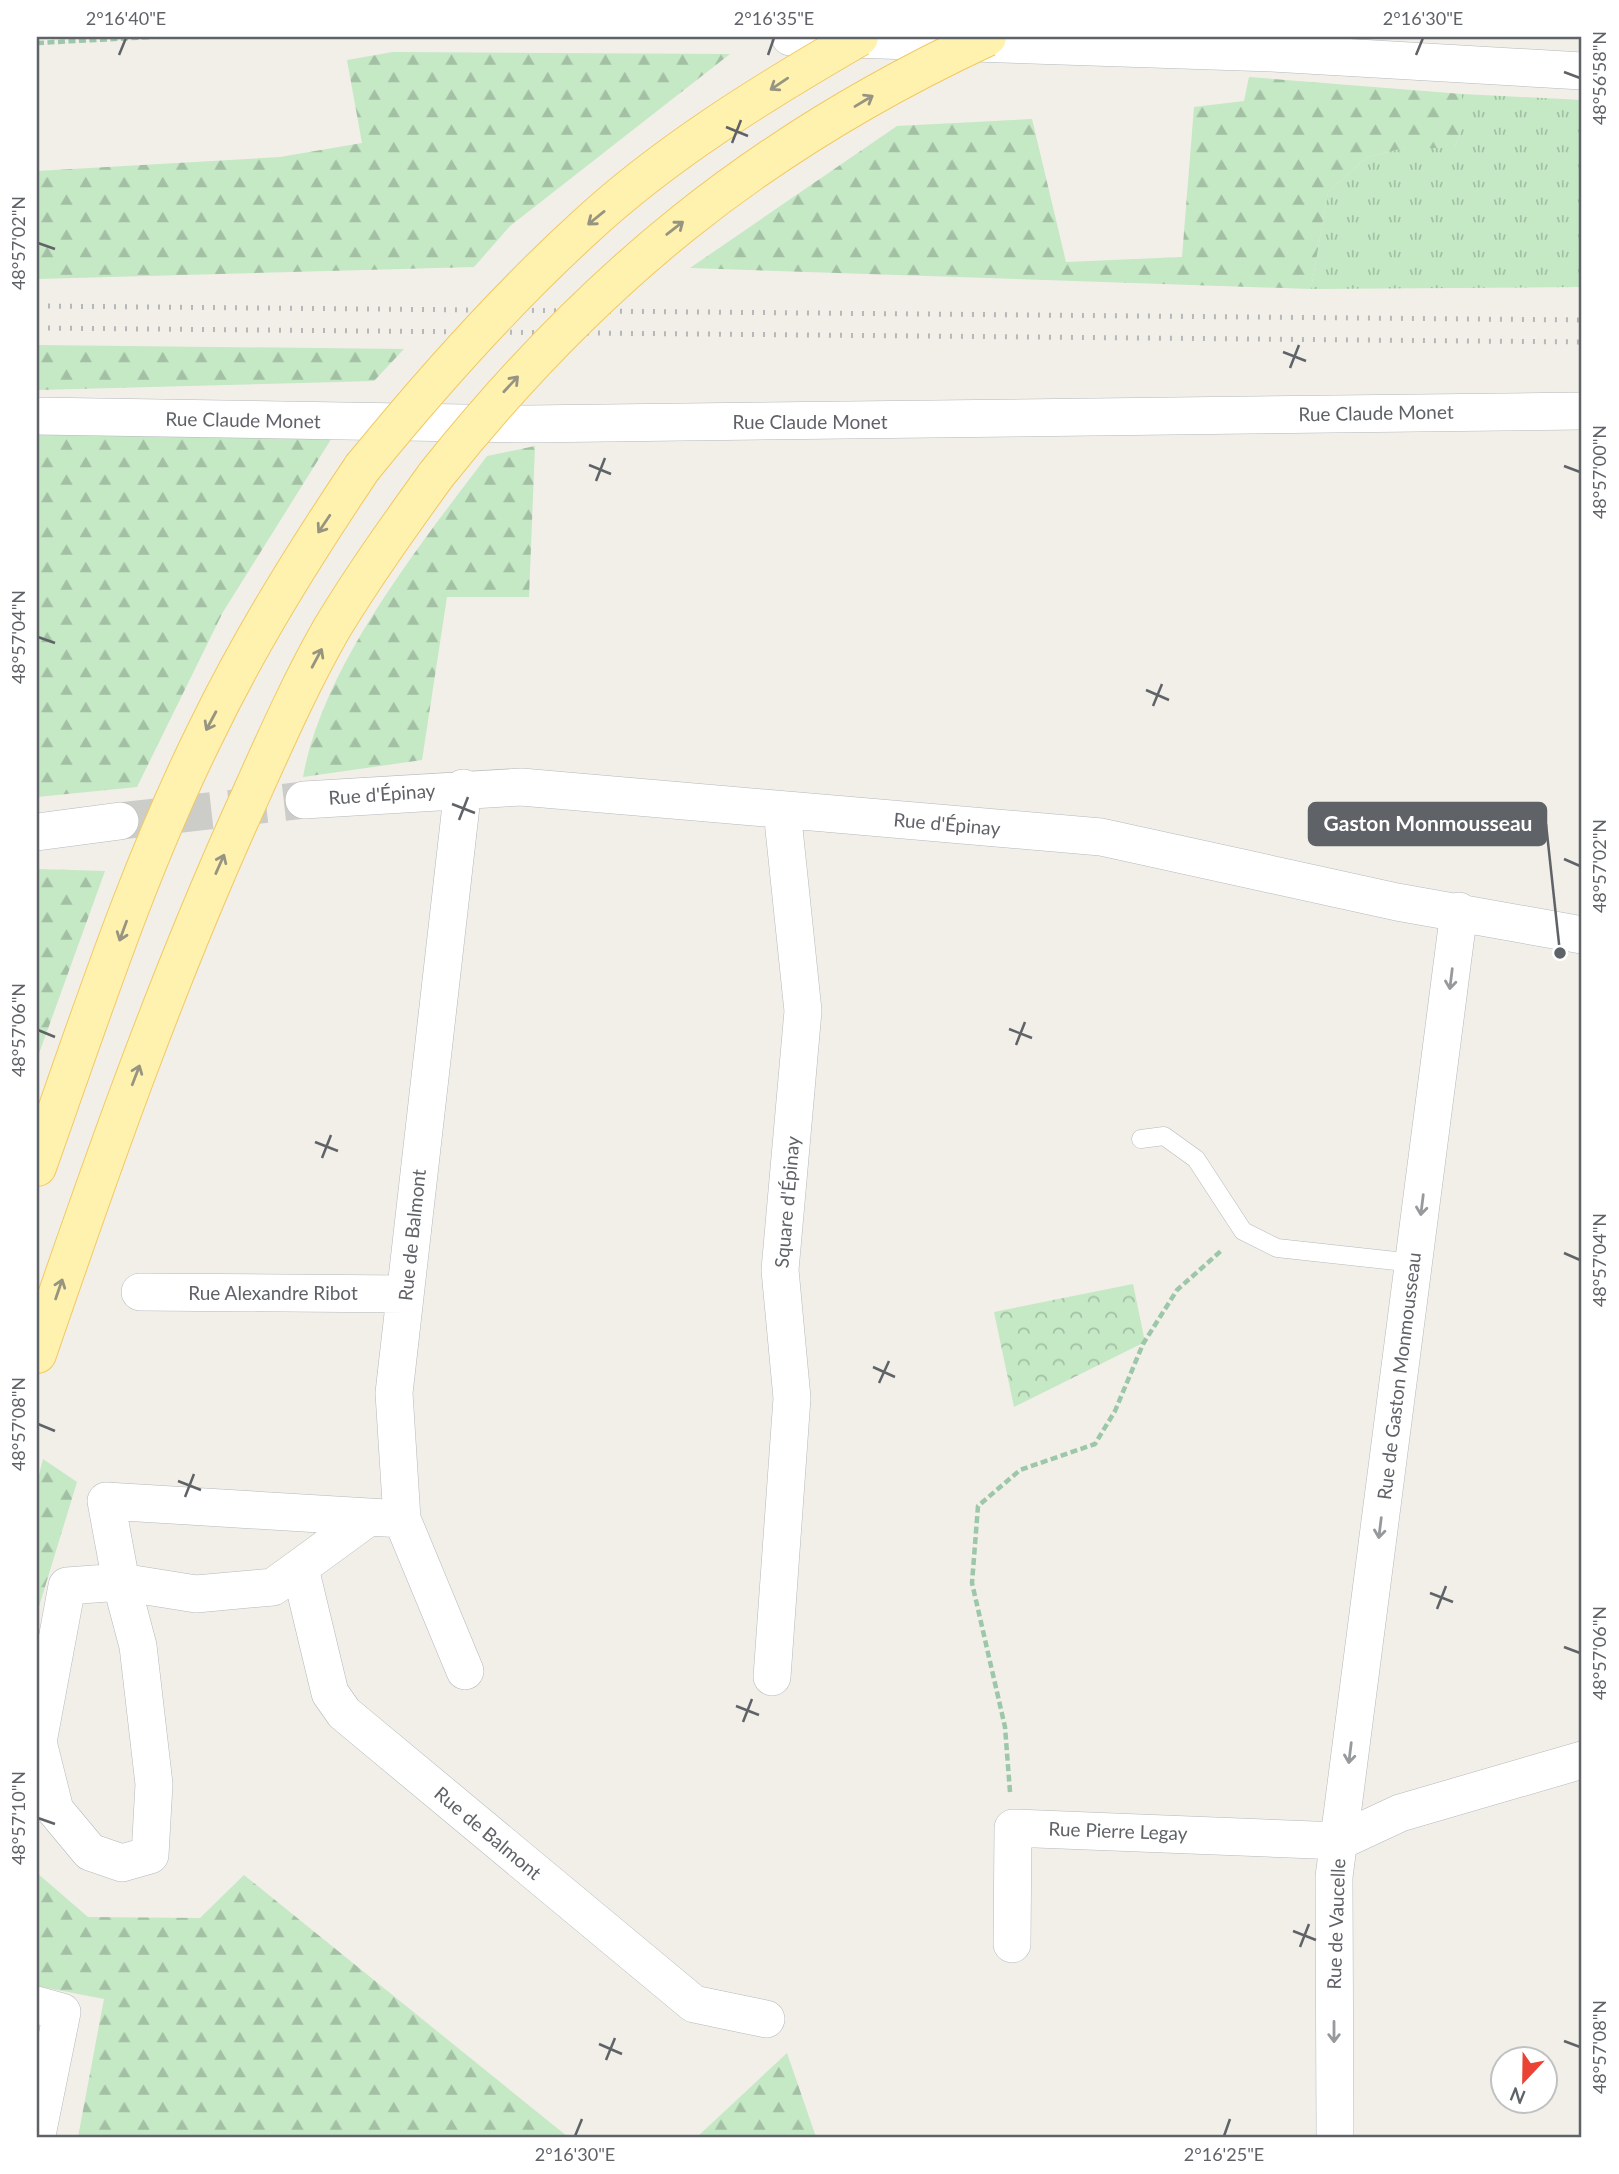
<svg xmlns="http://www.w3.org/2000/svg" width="1619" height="2174" viewBox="0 0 1619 2174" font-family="Lato,sans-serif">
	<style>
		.grass { fill: url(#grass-tufts) }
		.forest { fill: url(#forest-firs) }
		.park { fill: url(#park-crowns) }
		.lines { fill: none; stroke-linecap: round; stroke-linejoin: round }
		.minor-tunnel { stroke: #ccccc8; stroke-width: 37; stroke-dasharray: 37 18; stroke-linecap: butt }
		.service-casing { stroke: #b5b8bc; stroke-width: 19 }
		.minor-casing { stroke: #b5b8bc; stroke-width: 38 }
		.primary-casing { stroke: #f2c960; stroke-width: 40 }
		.path { stroke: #9cc7a9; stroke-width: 4.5; stroke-dasharray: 7 3.5; stroke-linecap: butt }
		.service { stroke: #fff; stroke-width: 18 }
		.minor { stroke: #fff; stroke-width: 37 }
		.primary { stroke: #fff2af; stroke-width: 38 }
		.rail { stroke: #b6b7b8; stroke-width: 5; stroke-dasharray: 2 9; stroke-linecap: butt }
		.primary-bridge-casing { stroke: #f2c960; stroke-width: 40; stroke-linecap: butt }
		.primary-bridge { stroke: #fff2af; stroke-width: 38 }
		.oneway { stroke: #979581 }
		.oneway2 { stroke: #979a9d }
		.ticks { fill: none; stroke: #5f6368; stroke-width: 2.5 }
		.labels { text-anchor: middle; stroke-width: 7; stroke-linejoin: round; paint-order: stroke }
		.street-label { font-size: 19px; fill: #5f6368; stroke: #fff }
		.leader { fill: none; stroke: #5f6368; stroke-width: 2.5 }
		.callout-dot { fill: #5f6368; stroke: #fff; stroke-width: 2.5 }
		.callout { fill: #5f6368; stroke: #5f6368; stroke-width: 2.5 }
		.callout-label { font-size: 21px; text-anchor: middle; font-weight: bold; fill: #fff }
		.neatline { fill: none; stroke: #5f6368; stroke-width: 2.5 }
		.ticks-label { font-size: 18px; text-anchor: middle; fill: #5f6368 }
	</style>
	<defs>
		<pattern id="grass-tufts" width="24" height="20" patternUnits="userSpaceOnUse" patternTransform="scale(1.75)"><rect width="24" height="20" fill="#c5e8c5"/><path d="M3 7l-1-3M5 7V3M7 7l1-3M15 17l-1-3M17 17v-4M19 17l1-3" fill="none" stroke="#a3c0a4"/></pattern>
		<pattern id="forest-firs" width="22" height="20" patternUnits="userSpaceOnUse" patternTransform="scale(1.75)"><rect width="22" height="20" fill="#c5e8c5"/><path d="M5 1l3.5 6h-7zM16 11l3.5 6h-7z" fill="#a3c0a4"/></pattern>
		<pattern id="park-crowns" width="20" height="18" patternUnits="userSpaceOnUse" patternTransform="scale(1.75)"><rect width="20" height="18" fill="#c5e8c5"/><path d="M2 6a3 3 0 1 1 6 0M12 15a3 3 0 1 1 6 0" fill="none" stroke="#a3c0a4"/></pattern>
	</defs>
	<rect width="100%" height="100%" fill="#f1efe8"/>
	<path class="grass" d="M1462 94 1582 100V287L1311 289 1328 192 1367 157 1405 148H1454L1462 129Z"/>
	<path class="forest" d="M393 52 730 54 510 226 474 267 37 279V171L280 157 362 143 347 60Z
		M1249 77 1462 94V129L1454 148H1405L1367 157 1328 192 1311 289 690 268 897 126 1032 119 1066 262 1182 257 1194 107 1244 101Z
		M37 345 404 349 374 381 37 390Z
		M37 430 335 433 223 612 137 787 37 797Z
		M535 446 529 597H447L422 760 303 777C323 665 420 545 487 456Z
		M37 869 105 871 37 1059Z
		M43 1459 77 1482 37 1613V1483Z
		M37 1873 88 1917 200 1918 244 1875 568 2137H78L104 1999 37 1986Z
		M787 2053 816 2137H696H697Z"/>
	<path class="park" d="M1133 1284 1145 1342 1014 1407 994 1312Z"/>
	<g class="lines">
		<path class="minor-tunnel" d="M120 821 304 800"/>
		<defs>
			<path id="service" d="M1141 1139 1164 1136 1196 1159 1243 1231 1277 1248 1414 1263"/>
			<path id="minor" d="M790 37 1272 53 1582 71
				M37 416 528 424 1582 411
				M463 788 394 1393 402 1519 465 1671
				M304 800 521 787 1101 837 1397 902 1582 935
				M37 832 120 821
				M140 1292 405 1294
				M369 1517 273 1587 196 1594 121 1582 138 1646 154 1784 150 1855 122 1863 90 1852 55 1810 38 1742 67 1586 121 1582 106 1501 369 1517 402 1519
				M300 1568 330 1693 344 1713 694 2004 766 2019
				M772 1677 792 1398 780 1270 803 1011 782 810
				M1340 1841 1400 1813 1582 1760
				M1012 1944 1013 1828 1340 1841
				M37 2005 62 2012 37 2135
				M1335 2137 1334 1877 1459 911"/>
			<path id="primary" d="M37 1167C89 1021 137 871 206 732 251 639 305 553 362 468
				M37 1354C99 1173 162 993 240 819 269 755 297 689 332 628 364 575 400 525 436 475"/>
		</defs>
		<use href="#service" class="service-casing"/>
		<use href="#minor" class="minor-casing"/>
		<use href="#primary" class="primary-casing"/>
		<path class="path" d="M37 43 153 37
			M1010 1792 1005 1727 972 1583 978 1506 1020 1470 1095 1444 1115 1411 1143 1344 1177 1290 1222 1250"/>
		<use href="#service" class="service"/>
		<use href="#minor" class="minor"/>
		<use href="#primary" class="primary"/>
		<path class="rail" d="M37 306 1582 320
			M37 328 1582 342"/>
		<defs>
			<path id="primary-bridge" d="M362 468C432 382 504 301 585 227 666 152 764 92 859 37
				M436 475C593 278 759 143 987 37"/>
		</defs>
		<use href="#primary-bridge" class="primary-bridge-casing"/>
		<use href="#primary-bridge" class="primary-bridge"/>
	</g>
	<defs><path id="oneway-shaft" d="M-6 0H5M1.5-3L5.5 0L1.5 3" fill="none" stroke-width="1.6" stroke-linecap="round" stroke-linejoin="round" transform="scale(1.75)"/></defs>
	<g class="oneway">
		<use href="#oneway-shaft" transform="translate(779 84) rotate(146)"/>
		<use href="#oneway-shaft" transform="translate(864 101) rotate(-31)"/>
		<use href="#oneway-shaft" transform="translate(596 218) rotate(141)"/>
		<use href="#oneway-shaft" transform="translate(675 228) rotate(-38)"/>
		<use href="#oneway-shaft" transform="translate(511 384) rotate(-47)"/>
		<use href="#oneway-shaft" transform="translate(324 524) rotate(124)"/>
		<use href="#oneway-shaft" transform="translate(317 658) rotate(-62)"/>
		<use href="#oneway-shaft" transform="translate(211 721) rotate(118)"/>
		<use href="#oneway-shaft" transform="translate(220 864) rotate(-66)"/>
		<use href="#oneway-shaft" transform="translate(123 931) rotate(110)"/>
		<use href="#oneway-shaft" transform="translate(136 1075) rotate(-69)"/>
		<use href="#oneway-shaft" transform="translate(59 1289) rotate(-71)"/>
	</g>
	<g class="oneway2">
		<use href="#oneway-shaft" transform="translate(1451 979) rotate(97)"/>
		<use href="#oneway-shaft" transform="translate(1422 1205) rotate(97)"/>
		<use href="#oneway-shaft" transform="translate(1380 1528) rotate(97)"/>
		<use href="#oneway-shaft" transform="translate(1350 1753) rotate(97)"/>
		<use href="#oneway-shaft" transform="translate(1334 2032) rotate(90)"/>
	</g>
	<path class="ticks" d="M119 55 126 38M768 55 774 38M1416 55 1423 38M1564 72 1580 78M726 127 748 136M732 143 741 120M38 243 55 249M1283 352 1306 361M1290 368 1299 345M589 465 611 474M1564 466 1580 472M596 481 605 458M38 637 55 643M1146 690 1169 700M1153 706 1162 684M452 804 475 813M459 820 468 797M1564 859 1580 866M1009 1029 1032 1038M38 1030 55 1037M1016 1045 1025 1022M315 1142 338 1151M322 1158 331 1135M1564 1253 1580 1260M873 1367 895 1377M879 1383 889 1361M38 1424 55 1431M178 1481 201 1490M185 1497 194 1474M1430 1593 1453 1602M1437 1609 1446 1586M1564 1647 1580 1653M736 1706 759 1715M743 1722 752 1699M38 1818 55 1824M1293 1931 1316 1940M1300 1947 1309 1924M1564 2041 1580 2047M599 2044 622 2054M606 2060 615 2038M575 2136 582 2119M1224 2136 1230 2119"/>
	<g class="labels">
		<g class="street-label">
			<text transform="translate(1376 413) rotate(-1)" y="7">Rue Claude Monet</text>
			<text transform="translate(243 420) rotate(1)" y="7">Rue Claude Monet</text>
			<text x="810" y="429">Rue Claude Monet</text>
			<text transform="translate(382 794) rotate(-4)" y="7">Rue d'Épinay</text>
			<text transform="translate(947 824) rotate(5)" y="7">Rue d'Épinay</text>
			<text transform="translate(787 1202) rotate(-85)" y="7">Square d'Épinay</text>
			<text transform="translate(412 1235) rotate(-84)" y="7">Rue de Balmont</text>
			<text x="273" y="1300">Rue Alexandre Ribot</text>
			<text transform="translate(1399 1376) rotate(-83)" y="7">Rue de Gaston Monmousseau</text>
			<text transform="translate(1118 1831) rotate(2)" y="7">Rue Pierre Legay</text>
			<text transform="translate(488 1833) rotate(40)" y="7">Rue de Balmont</text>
			<text transform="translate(1336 1924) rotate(-88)" y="7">Rue de Vaucelle</text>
		</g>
	</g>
	<path class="leader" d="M1560 953L1546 824"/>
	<circle class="callout-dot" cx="1560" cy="953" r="7"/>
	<rect class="callout" x="1309" y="803" width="237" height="42" rx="7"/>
	<g class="callout-label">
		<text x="1428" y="831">Gaston Monmousseau</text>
	</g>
	<rect width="1619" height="2174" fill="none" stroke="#ffffff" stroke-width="77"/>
	<g transform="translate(1524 2080) rotate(202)"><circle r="33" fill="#ffffff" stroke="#bfc1c3" stroke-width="2"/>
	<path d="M0-5L12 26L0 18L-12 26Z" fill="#ea4335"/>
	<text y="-10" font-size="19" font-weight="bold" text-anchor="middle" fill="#5f6368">N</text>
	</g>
	<rect x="38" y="38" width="1542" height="2098" class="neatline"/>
	<g class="ticks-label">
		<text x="126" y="25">2°16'40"E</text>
		<text x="774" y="25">2°16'35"E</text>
		<text x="1423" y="25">2°16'30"E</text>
		<text transform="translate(1600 78) rotate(-90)" y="6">48°56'58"N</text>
		<text transform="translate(19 243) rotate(-90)" y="6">48°57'02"N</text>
		<text transform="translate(1600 472) rotate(-90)" y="6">48°57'00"N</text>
		<text transform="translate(19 637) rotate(-90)" y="6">48°57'04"N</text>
		<text transform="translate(1600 866) rotate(-90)" y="6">48°57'02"N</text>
		<text transform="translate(19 1030) rotate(-90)" y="6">48°57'06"N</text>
		<text transform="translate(1600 1260) rotate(-90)" y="6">48°57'04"N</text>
		<text transform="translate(19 1424) rotate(-90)" y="6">48°57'08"N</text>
		<text transform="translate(1600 1653) rotate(-90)" y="6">48°57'06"N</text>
		<text transform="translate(19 1818) rotate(-90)" y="6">48°57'10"N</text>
		<text transform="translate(1600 2047) rotate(-90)" y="6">48°57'08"N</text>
		<text x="575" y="2161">2°16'30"E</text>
		<text x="1224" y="2161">2°16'25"E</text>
	</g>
</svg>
